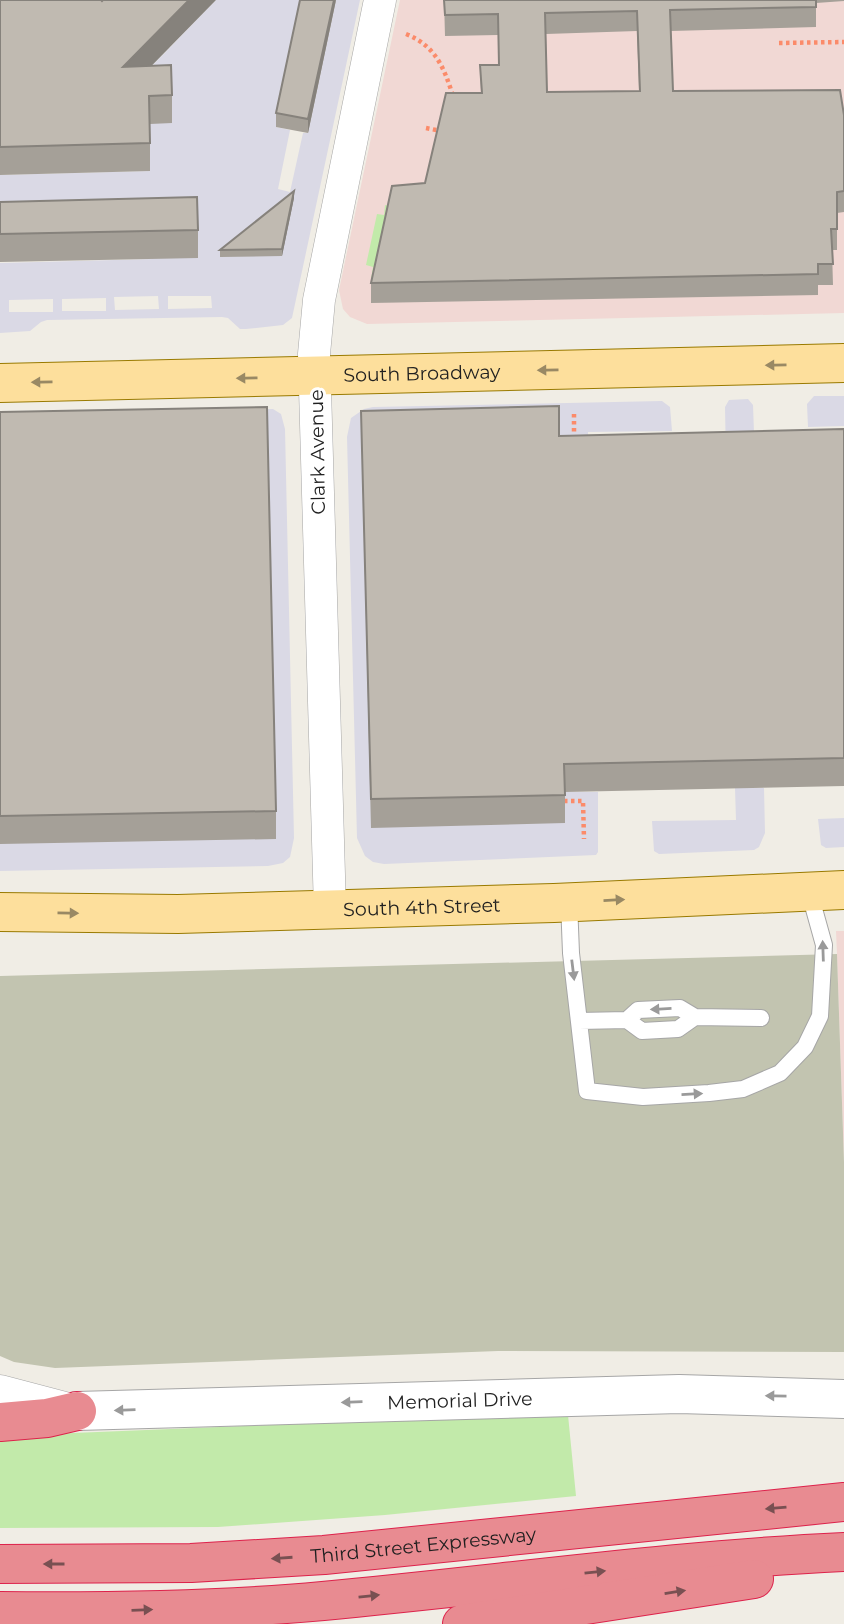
<svg xmlns="http://www.w3.org/2000/svg" width="844" height="1624" viewBox="0 0 844 1624" font-family="Montserrat,sans-serif">
	<style>
		.commercial { fill: #f1d8d4 }
		.construction { fill: #c2c4b0 }
		.grass { fill: #c2eaaa }
		.plaza { fill: #dad9e5; fill-rule: evenodd }
		.lines { fill: none; stroke-linecap: round; stroke-linejoin: round }
		.service-casing { stroke: #a6a6a6; stroke-width: 18 }
		.minor-casing { stroke: #a6a6a6; stroke-width: 33 }
		.tertiary-casing { stroke: #a6a6a6; stroke-width: 40 }
		.primary-casing { stroke: #997a00; stroke-width: 40 }
		.motorway-casing { stroke: #dd224b; stroke-width: 40 }
		.path { stroke: #fb8b6a; stroke-width: 4.5; stroke-dasharray: 3.5 3.5; stroke-linecap: butt }
		.service { stroke: #fff; stroke-width: 16 }
		.minor { stroke: #fff; stroke-width: 32 }
		.tertiary { stroke: #fff; stroke-width: 38 }
		.primary { stroke: #fddf9c; stroke-width: 38 }
		.motorway { stroke: #e88b91; stroke-width: 38 }
		.wall { fill: #a5a098; fill-rule: evenodd }
		.shaded-wall { fill: #86827c }
		.building { fill: #c0bab1; stroke: #86827c; stroke-width: 2; fill-rule: evenodd }
		.oneway { fill: #998964 }
		.oneway2 { fill: #9a9a9a }
		.oneway3 { fill: #795052 }
		.labels { text-anchor: middle; stroke-width: 6; stroke-linejoin: round; paint-order: stroke }
		.street-label { font-size: 19px; fill: #1f1f1f; stroke: #fff }
	</style>
	<rect width="100%" height="100%" fill="#f0ede5"/>
	<path class="commercial" d="M400 0H844V313L367 324 350 317 343 309 339 290Z
		M836 931H844V1162L837 954Z"/>
	<path class="construction" d="M837 954 844 1162V1352L498 1351 55 1368 14 1362 0 1356V976Z"/>
	<path class="grass" d="M385 205 392 207 376 280 371 279 373 267 366 265 377 214 384 215Z
		M568 1415 576 1496 385 1515 218 1527 0 1528V1436L392 1420Z"/>
	<path class="plaza" d="M216 0H303L276 127 290 130 278 189 290 192 303 133H308L336 0H360L292 318 283 325 246 329H240L228 318 222 317 47 320 41 322 30 331 0 333V263L152 259 151 226 0 230V175L150 171 146 72ZM168 296H211L212 308 168 309ZM114 297 158 296 159 309 115 310ZM106 298V311H62V299ZM53 299V312H9V300Z
		M814 396H844V426L808 427 807 404Z
		M748 399 753 405 755 460 726 461 725 407 729 400Z
		M662 401 670 407 672 431 588 432V464L564 792H598V852L596 855 384 864 373 862 365 856 357 838 347 437 351 418 364 409 373 407Z
		M273 409 281 414 285 429 294 838 290 857 283 863 268 866 0 871V416Z
		M735 788H764L765 833 759 847 754 850 659 854 654 851 652 821 736 820Z
		M844 818V847L826 848 821 845 818 819Z"/>
	<g class="lines">
		<defs>
			<path id="service" d="M569 902 571 953 587 1091 643 1097 709 1093 743 1089 780 1073 805 1047 820 1016 824 945 809 891
				M627 1020 638 1010 680 1008 695 1017 761 1018
				M579 1021 627 1020 642 1031 678 1029 695 1017"/>
			<path id="minor" d="M330 910 314 354 319 300 380 0
				M0 1391 76 1411"/>
			<g id="tertiary">
				<path id="s1" d="M77 1411 679 1394 844 1399"/>
			</g>
			<g id="primary">
				<path id="s2" d="M0 383 844 363"/>
				<path id="s3" d="M0 912 178 914 554 903 844 890"/>
			</g>
			<g id="motorway">
				<path d="M0 1422 47 1418 77 1411"/>
				<path id="s4" d="M0 1564 191 1563 324 1555 844 1502"/>
				<path d="M0 1611C107 1612 216 1611 323 1601 496 1585 669 1560 844 1552"/>
				<path d="M462 1624 754 1579"/>
			</g>
		</defs>
		<use href="#service" class="service-casing"/>
		<use href="#minor" class="minor-casing"/>
		<use href="#tertiary" class="tertiary-casing"/>
		<use href="#primary" class="primary-casing"/>
		<use href="#motorway" class="motorway-casing"/>
		<path class="path" d="M406 34C436 46 444 68 453 96
			M779 43 844 42
			M426 128 441 131
			M574 414V441
			M564 801H583L584 839"/>
		<use href="#service" class="service"/>
		<use href="#minor" class="minor"/>
		<use href="#tertiary" class="tertiary"/>
		<use href="#primary" class="primary"/>
		<use href="#motorway" class="motorway"/>
	</g>
	<path class="wall" d="M0 0 152 66 172 95V123L150 124V171L0 175Z
		M336 0 308 133 276 127V113Z
		M444 0H844V1L816 3V27L671 31 673 91 844 115V212L837 213V250H832L833 285H818V295L371 303V283L425 183 481 93 480 65H499L498 35 445 36ZM637 31 639 91 547 92 546 34Z
		M294 198 282 256 220 257V250Z
		M0 202 198 230V258L0 262Z
		M361 411 559 436 844 429V786L565 792V823L371 828Z
		M0 412 276 811V839L0 844Z"/>
	<path class="shaded-wall" d="M189 0H216L123 95V67Z
		M334 0H336L308 133V119Z
		M294 191V198L282 256V249Z"/>
	<path class="building" d="M0 0H101L102 1 103 0H189L123 67 171 65 172 95 149 96 150 143 0 147Z
		M300 0H334L308 119 276 113Z
		M444 0H816V7L670 10 673 91 840 90 844 115V191L837 192V229H831L833 264H818V274L371 283 392 186 425 183 446 93H482L480 65H499L498 14 445 15ZM637 11 640 91 547 92 545 13Z
		M294 191 282 249 220 250Z
		M197 197 198 230 0 234V202Z
		M559 406V436L844 429V758L564 764 565 795 371 799 361 411Z
		M267 407 276 811 0 816V412Z"/>
	<defs><path id="oneway-solid" d="M-6-.8H1V-3.2L6.5 0L1 3.2V.8H-6Z" transform="scale(1.75)"/></defs>
	<g class="oneway">
		<use href="#oneway-solid" transform="translate(776 365) rotate(179)"/>
		<use href="#oneway-solid" transform="translate(548 370) rotate(179)"/>
		<use href="#oneway-solid" transform="translate(247 378) rotate(179)"/>
		<use href="#oneway-solid" transform="translate(42 382) rotate(179)"/>
		<use href="#oneway-solid" transform="translate(614 900) rotate(-3)"/>
		<use href="#oneway-solid" transform="translate(68 913) rotate(1)"/>
	</g>
	<g class="oneway2">
		<use href="#oneway-solid" transform="translate(823 951) rotate(-92)"/>
		<use href="#oneway-solid" transform="translate(573 970) rotate(83)"/>
		<use href="#oneway-solid" transform="translate(661 1009) rotate(177)"/>
		<use href="#oneway-solid" transform="translate(692 1094) rotate(-3)"/>
		<use href="#oneway-solid" transform="translate(776 1396) rotate(-179)"/>
		<use href="#oneway-solid" transform="translate(352 1402) rotate(178)"/>
		<use href="#oneway-solid" transform="translate(125 1410) rotate(178)"/>
	</g>
	<g class="oneway3">
		<use href="#oneway-solid" transform="translate(776 1508) rotate(175)"/>
		<use href="#oneway-solid" transform="translate(282 1558) rotate(176)"/>
		<use href="#oneway-solid" transform="translate(54 1564) rotate(180)"/>
		<use href="#oneway-solid" transform="translate(595 1572) rotate(-6)"/>
		<use href="#oneway-solid" transform="translate(675 1592) rotate(-9)"/>
		<use href="#oneway-solid" transform="translate(369 1596) rotate(-6)"/>
		<use href="#oneway-solid" transform="translate(142 1610) rotate(-2)"/>
	</g>
	<g class="labels">
		<g class="street-label">
			<text dy="7" stroke="none"><textPath href="#s2" startOffset="422">South Broadway</textPath></text>
			<text transform="translate(317 452) rotate(-91)" y="7">Clark Avenue</text>
			<text dy="7" stroke="none"><textPath href="#s3" startOffset="422">South 4th Street</textPath></text>
			<text dy="7" stroke="none"><textPath href="#s1" startOffset="383">Memorial Drive</textPath></text>
			<text dy="7" stroke="none"><textPath href="#s4" startOffset="424">Third Street Expressway</textPath></text>
		</g>
	</g>
</svg>
